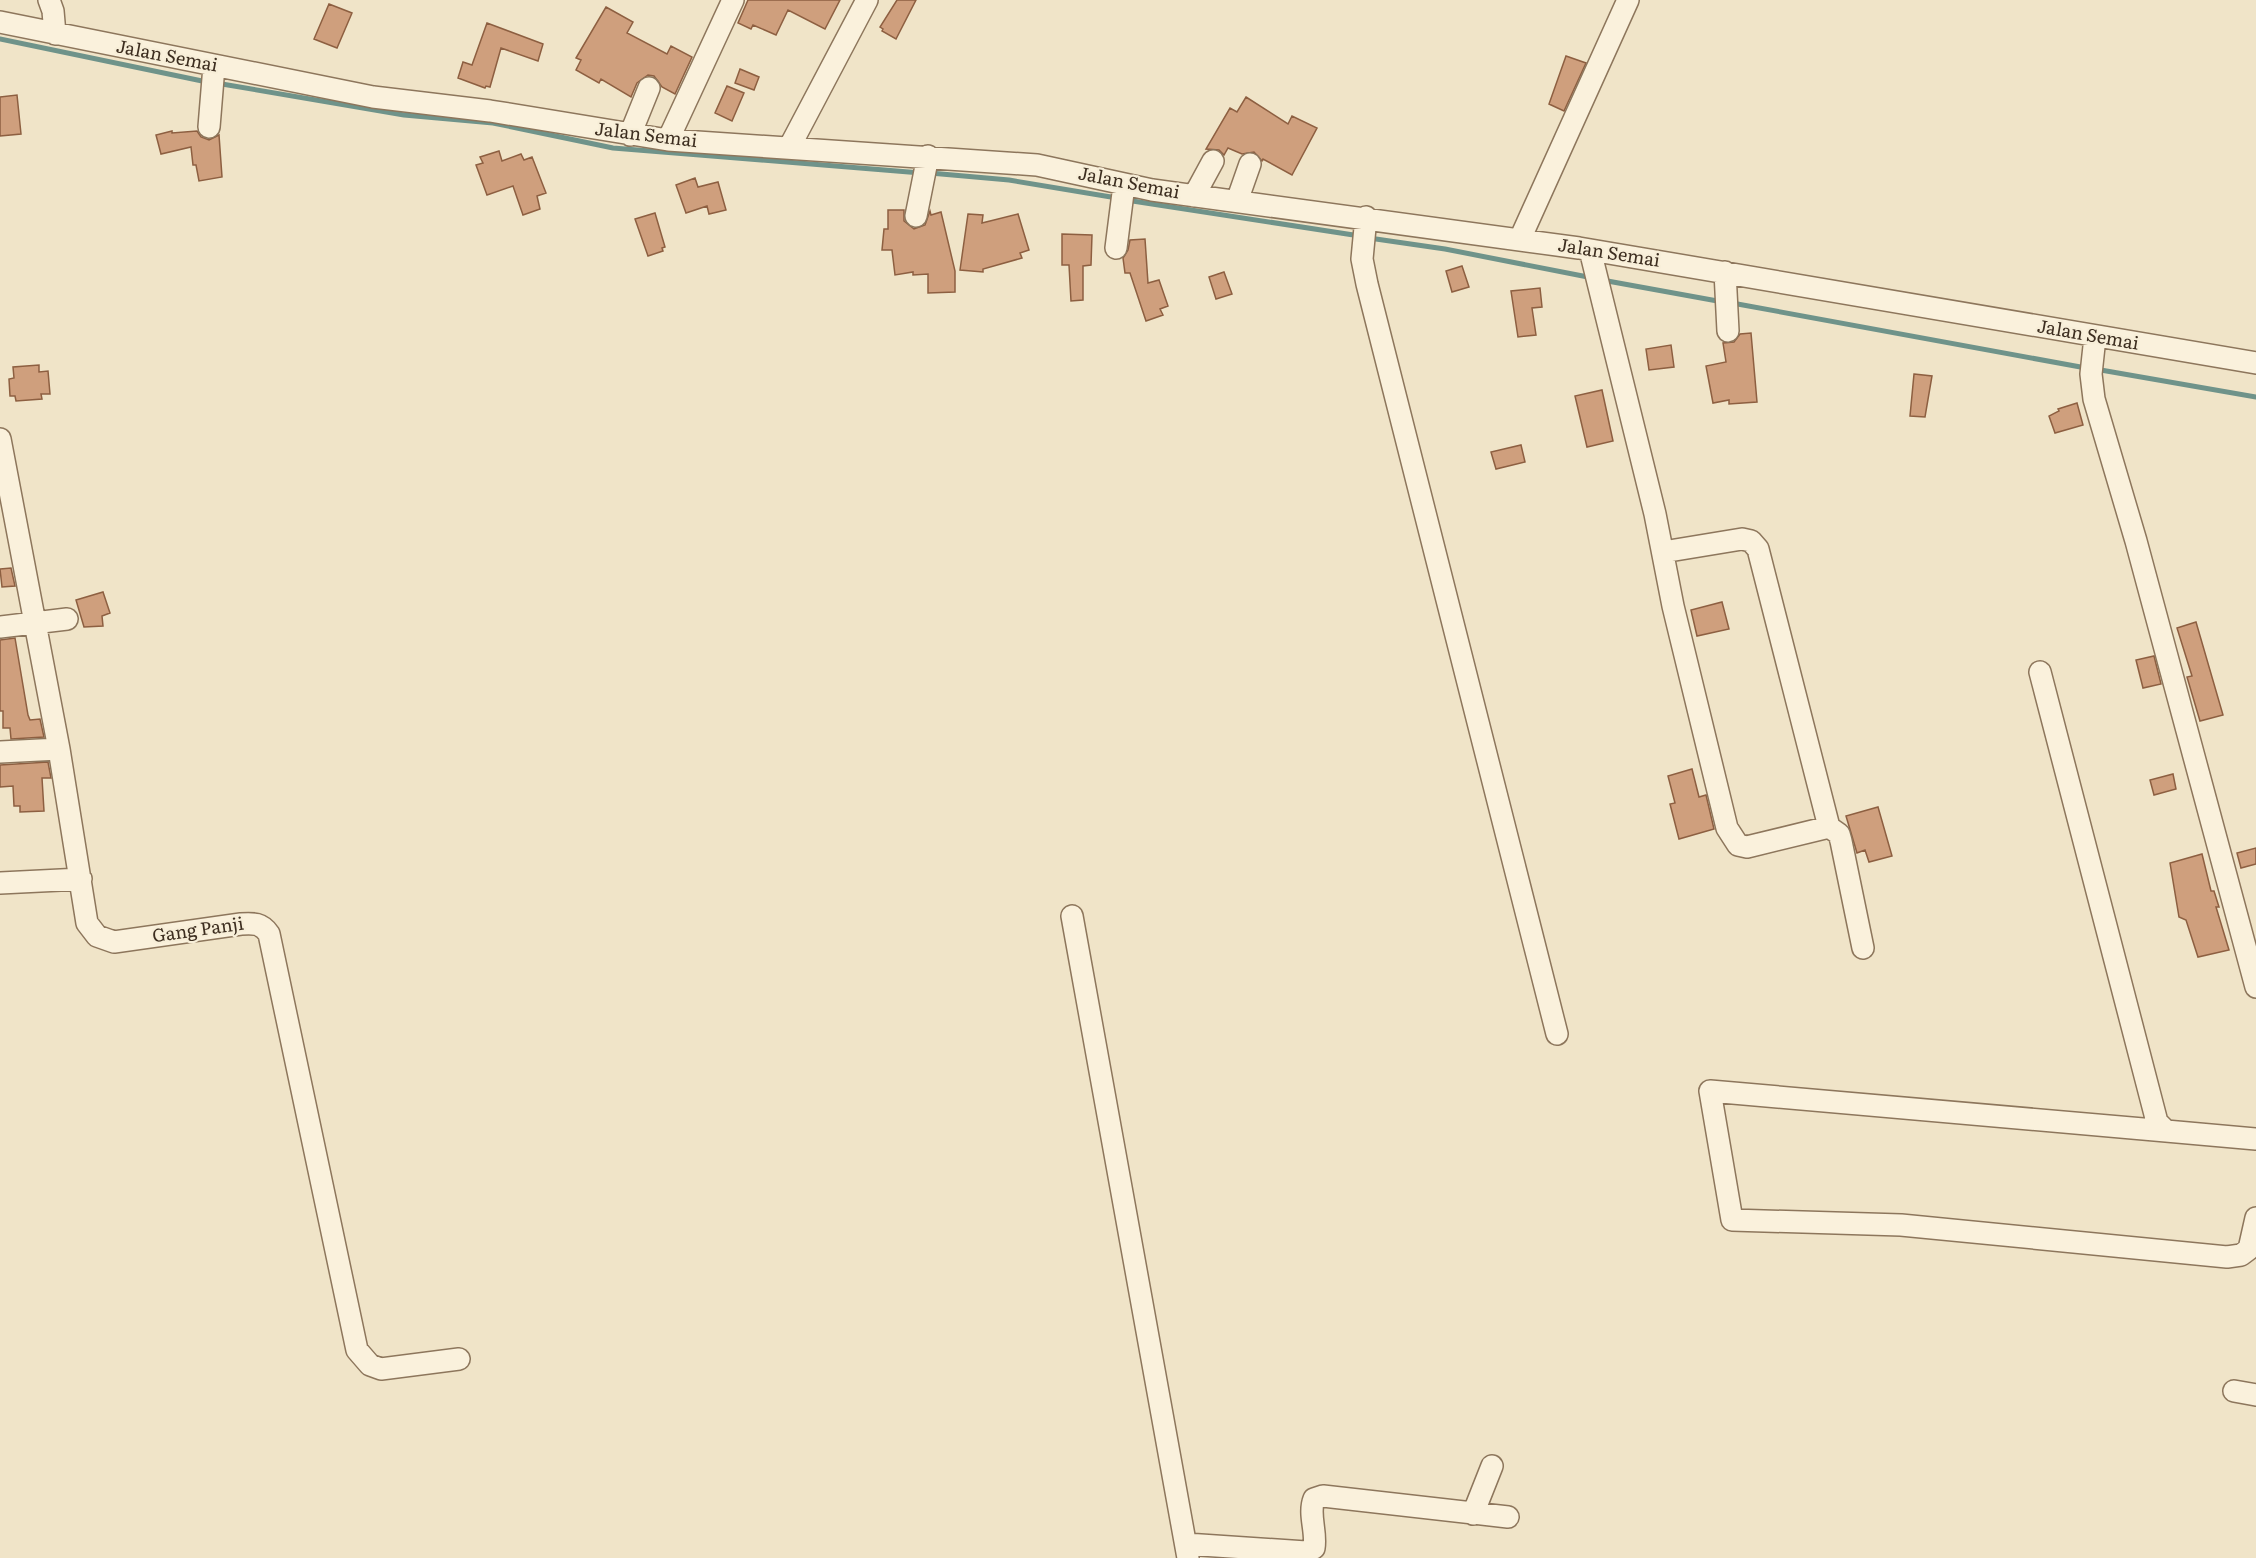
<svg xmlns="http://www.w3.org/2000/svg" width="2256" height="1558" viewBox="0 0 2256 1558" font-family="Literata,serif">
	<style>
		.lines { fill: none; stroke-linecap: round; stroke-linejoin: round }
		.stream { stroke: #6f938a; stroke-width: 5 }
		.building { fill: #cf9f7d; stroke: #8d5f41; stroke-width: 1.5 }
		.minor-casing { stroke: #8d765c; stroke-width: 24 }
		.minor { stroke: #faf1dc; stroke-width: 21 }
		.labels { text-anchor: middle; stroke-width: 4.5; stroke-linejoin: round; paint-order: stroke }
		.street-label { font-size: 18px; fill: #3d2e20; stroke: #f7eed8 }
	</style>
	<rect width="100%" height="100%" fill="#f0e4c8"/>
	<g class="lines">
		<path class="stream" d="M0 39 207 82
			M216 83 404 115 493 123 613 148 921 173
			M930 173 1009 180 1117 198
			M1126 200 1360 236
			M1369 238 1445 249 1593 278
			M1602 280 1723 302
			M1732 303 2086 368
			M2095 369 2256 397"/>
	</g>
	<path class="building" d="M748 0H840L825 29 788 10 776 35 753 25 751 29 738 23Z
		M897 0H916L896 39 882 31 883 29 880 27Z
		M329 4 352 13 337 48 314 39Z
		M606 7 633 22 627 33 667 54 671 46 692 57 675 94 662 87 654 76 648 75 637 83 631 97 601 79 599 83 576 70 581 60 576 58Z
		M487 23 543 44 538 61 501 48 490 87 486 86 485 88 458 78 463 62 472 65Z
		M1566 56 1586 63 1564 111 1549 104Z
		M740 69 759 77 754 90 735 83Z
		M727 86 744 93 732 121 715 113Z
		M17 95 21 134 0 136V97Z
		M1246 97 1288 124 1292 116 1317 128 1292 175 1263 159 1262 161 1254 152 1242 154 1228 148 1224 155 1219 150 1206 149 1230 108 1237 112Z
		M172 131V133L197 131 201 137 209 140 219 135 222 177 199 181 196 165H193L191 147 161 154 156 135Z
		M499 151 502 161 521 154 524 160 532 157 546 193 537 196 540 209 523 215 513 186 487 195 476 165 483 163 480 157Z
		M695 178 698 187 718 182 726 210 709 214 707 206 686 213 676 185Z
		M888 210H904V221L914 229 925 225 930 211 931 215 941 212 955 271V292L928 293V274L913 275V272L895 275 892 250H882L884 229H888Z
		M655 213 665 247 662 248 663 251 648 256 635 219Z
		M968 214 983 215 982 223 1018 214 1029 250 1020 253 1022 258 983 269V272L960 270Z
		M1062 234 1092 235 1091 265 1083 266V300L1071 301 1069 265H1062Z
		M1145 239 1148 283 1159 280 1168 306 1160 309 1163 315 1146 321 1130 273H1125L1123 258 1128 250 1130 240Z
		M1462 266 1469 287 1452 292 1446 271Z
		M1224 272 1232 294 1216 299 1209 277Z
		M1540 288 1542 307 1532 308 1536 335 1518 337 1511 291Z
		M1751 333 1757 402 1729 404V400L1713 403 1706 366 1726 362 1723 343 1734 342 1740 334Z
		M1671 345 1674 367 1649 370 1646 349Z
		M39 365V372L48 371 50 394H41L42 399 16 401 15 396H10L9 379 14 378 13 367Z
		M1914 374 1932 376 1925 417 1910 416Z
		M1602 390 1613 441 1587 447 1575 396Z
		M2077 403 2083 425 2055 433 2049 416 2059 411 2058 409Z
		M1521 445 1525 462 1496 469 1491 452Z
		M11 568 15 586 2 587 0 569Z
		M103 592 110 613 102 616 103 626 84 627 76 600Z
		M1722 602 1729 629 1697 636 1691 610Z
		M2196 622 2223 715 2200 721 2187 677 2192 676 2177 628Z
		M15 638 28 715 30 720 40 719 44 737 11 739 10 728H3V711H0V640Z
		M2154 656 2161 684 2143 688 2136 660Z
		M48 762 51 778H42L44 811 20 812V806H14L13 786 0 787V765Z
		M1692 769 1699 797 1706 795 1714 829 1679 839 1670 804 1675 803 1668 776Z
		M2173 774 2176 789 2154 795 2150 780Z
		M1878 807 1892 856 1869 862 1865 850 1857 853 1846 816Z
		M2256 848V864L2241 868 2237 853Z
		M2202 854 2211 891H2214L2219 907H2216L2229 950 2198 957 2186 920 2179 917 2170 863Z"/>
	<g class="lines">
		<defs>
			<path id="minor" d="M49 0 53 11 55 34
				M0 22 373 97 490 111 668 140 1037 165 1152 190 1579 248 2256 363
				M209 127 214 66
				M630 135 649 88
				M668 140 733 0
				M789 148 867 0
				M1194 196 1213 161
				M1237 201 1250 164
				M916 216 928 156
				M1366 217 1362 259 1367 284 1557 1034
				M1520 239 1628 0
				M1116 248 1124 185
				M1590 250 1655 514 1673 606 1727 828 1738 845 1747 847 1829 827 1839 834 1841 841 1863 948
				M1725 272 1728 331
				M2095 337 2091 374 2094 399 2136 541 2256 987
				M0 439 59 749 87 923 97 936 114 942 241 924C253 923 262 923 269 934L357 1350 370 1365 381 1369 459 1359
				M1663 552 1742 539 1751 541 1758 549 1829 827
				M0 627 67 619
				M2040 672 2157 1122 2166 1131 2256 1139
				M0 752 59 749
				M0 883 81 879
				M1072 916 1188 1558
				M2166 1131 1710 1091 1732 1220 1901 1225 2227 1257 2241 1255 2249 1249 2256 1218
				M2234 1391 2256 1395
				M1473 1514 1492 1466
				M1186 1544 1306 1552 1314 1548C1317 1532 1308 1514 1314 1499L1323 1496 1508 1517"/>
		</defs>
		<use href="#minor" class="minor-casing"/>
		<use href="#minor" class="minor"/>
	</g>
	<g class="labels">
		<g class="street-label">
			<text transform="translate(167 56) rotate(11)" y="6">Jalan Semai</text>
			<text transform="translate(646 135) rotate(7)" y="6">Jalan Semai</text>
			<text transform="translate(1129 183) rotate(11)" y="6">Jalan Semai</text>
			<text transform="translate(1609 253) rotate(9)" y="6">Jalan Semai</text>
			<text transform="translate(2088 335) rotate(10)" y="6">Jalan Semai</text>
			<text transform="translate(198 930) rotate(-8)" y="6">Gang Panji</text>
		</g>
	</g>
</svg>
